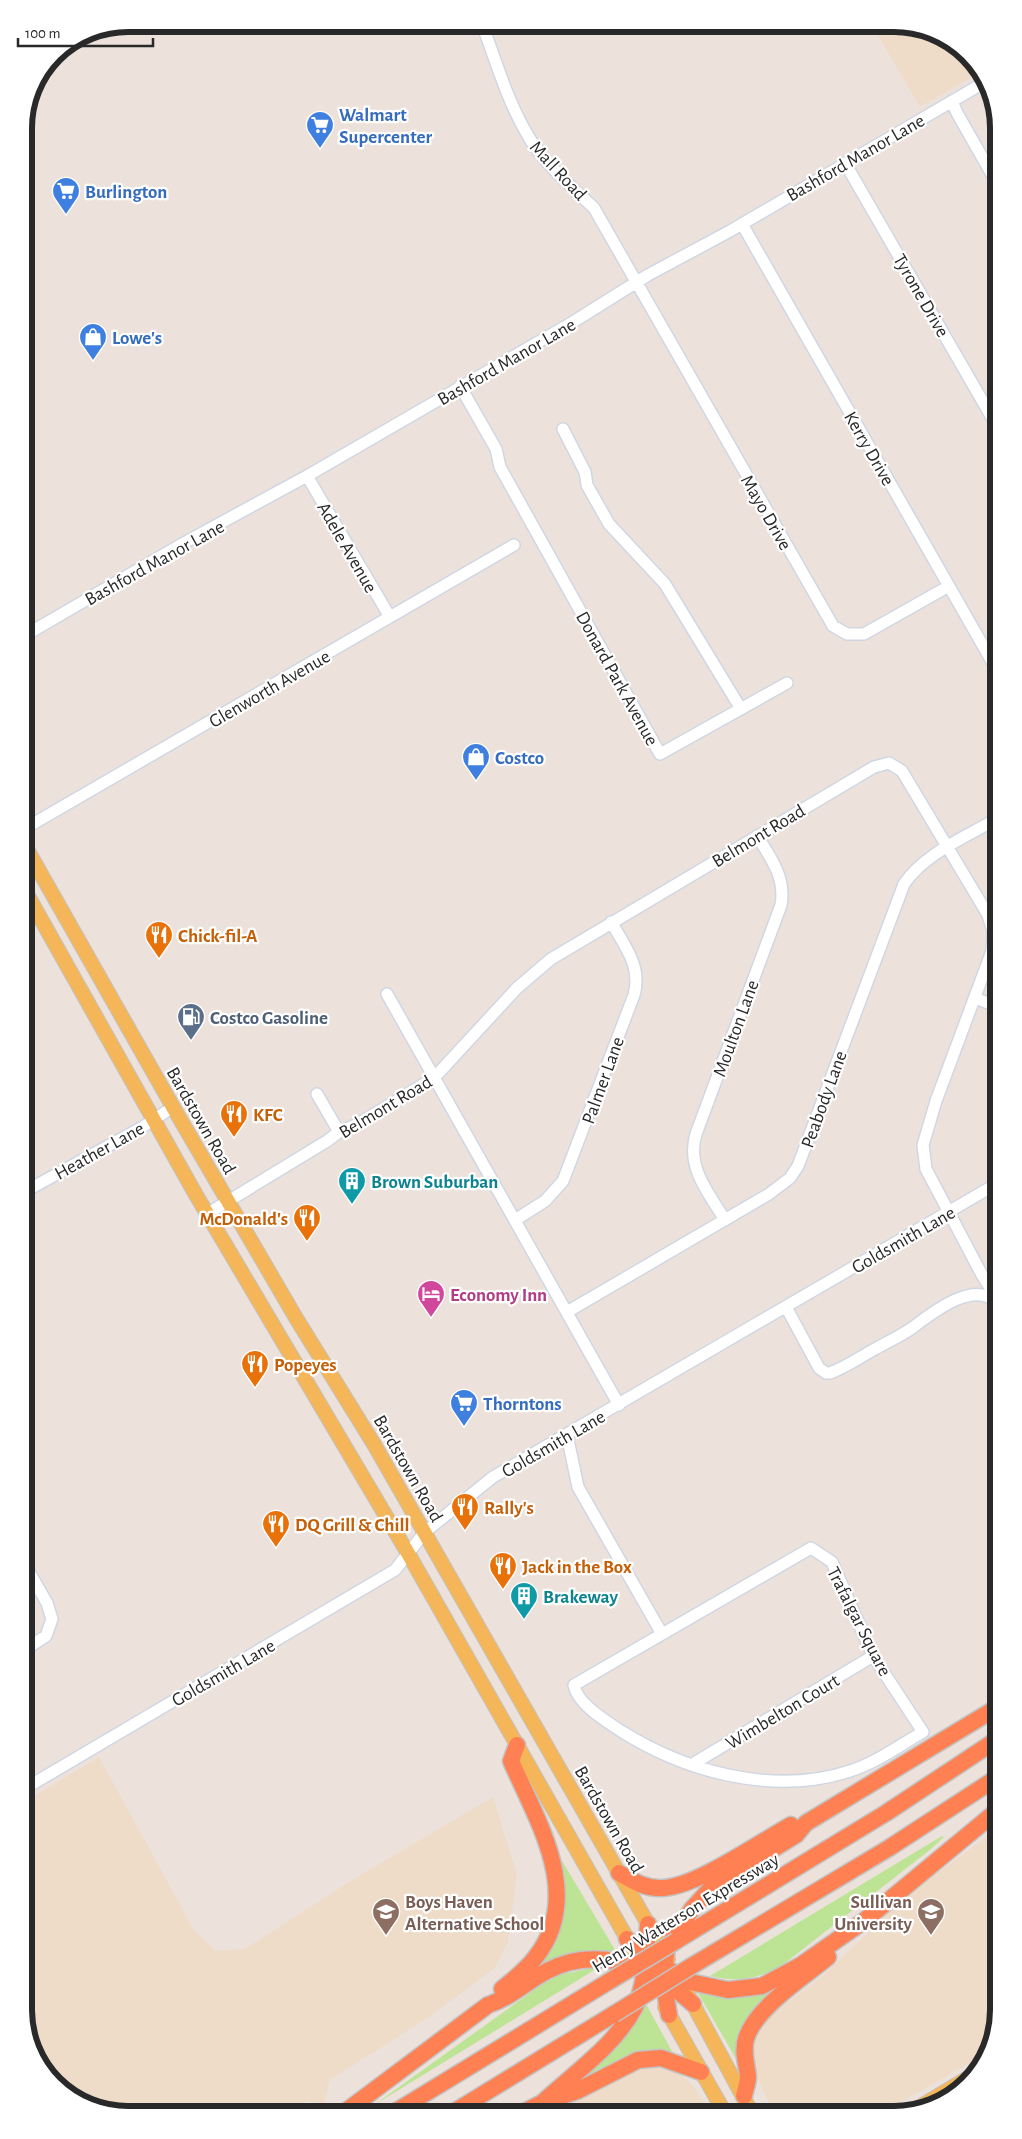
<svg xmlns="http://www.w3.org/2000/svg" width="1022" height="2139" viewBox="0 0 1022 2139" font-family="'Alegreya Sans',sans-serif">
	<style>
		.education { fill: #eedcc9 }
		.green { fill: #bde495 }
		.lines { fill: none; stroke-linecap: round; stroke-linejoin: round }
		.minor-casing { stroke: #d0d7e3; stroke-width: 14 }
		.major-casing { stroke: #c3c3c3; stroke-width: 16 }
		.highway-casing { stroke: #c3c3c3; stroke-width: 19 }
		.minor { stroke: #fff; stroke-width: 11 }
		.major { stroke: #f4b658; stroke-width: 14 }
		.highway { stroke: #ff8153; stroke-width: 16 }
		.highway-bridge-casing { stroke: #c3c3c3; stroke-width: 19; stroke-linecap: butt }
		.highway-bridge { stroke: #ff8153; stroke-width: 16 }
		.labels { text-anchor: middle; stroke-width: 4.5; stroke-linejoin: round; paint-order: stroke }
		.shop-label { font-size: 19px; font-weight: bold; fill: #366cbe; stroke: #fff; text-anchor: start }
		.street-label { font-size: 19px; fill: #292929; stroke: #fff }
		.food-label { font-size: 19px; font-weight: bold; fill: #c56008; stroke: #fff; text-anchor: start }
		.service-label { font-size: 19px; font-weight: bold; fill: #4e5e75; stroke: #fff; text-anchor: start }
		.culture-label { font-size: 19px; font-weight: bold; fill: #0d838f; stroke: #fff; text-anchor: start }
		.hotel-label { font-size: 19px; font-weight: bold; fill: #b23c85; stroke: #fff; text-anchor: start }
		.education-label { font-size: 19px; font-weight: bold; fill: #785e54; stroke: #fff; text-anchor: start }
		.rim { fill: none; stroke: #292929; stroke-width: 6 }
	</style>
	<rect width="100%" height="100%" fill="#ece2db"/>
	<path class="education" d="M871 24H901L957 45 979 73 920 107Z
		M99 1757 194 1930 215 1951 245 1949 352 1880 493 1797 517 1874 508 1942 495 1968 426 2019 330 2080 324 2104 307 2101 287 2115H122L65 2094 32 2051 24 2011V1802Z
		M998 1828V2011L985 2054 879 2115H774L754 2070 750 2049 759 2024 820 1978 908 1895Z
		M650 2067 666 2068 683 2076 697 2091 710 2115H552L630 2071Z"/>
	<path class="green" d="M942 1836 944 1837 931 1849 780 1967C757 1979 735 1982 710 1976Z
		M555 1849 618 1955 518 1981 548 1946Z
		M592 1968 596 1969 374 2105 537 1988 559 1975Z
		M784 1984 761 2008 739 2064 698 1993C728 2000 756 1997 784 1984Z
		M646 2004 674 2055 573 2085C607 2061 626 2041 646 2004Z"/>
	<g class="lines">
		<defs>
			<path id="minor" d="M482 24C496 61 507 100 527 134 543 163 570 185 594 208L833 626 847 634H864L949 586
				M952 101 957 113 998 185
				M845 163 998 428
				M742 224 998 672
				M460 386 496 449 500 467 660 754 787 683
				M563 429 585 472 587 485 609 524 665 584 741 709
				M307 476 390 617
				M24 636 182 544 307 476 573 322 648 275 730 231 985 82
				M24 829 514 545
				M387 994 619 1405
				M975 998 998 1007
				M317 1094 339 1132
				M24 1192 141 1128 173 1107
				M207 1214 327 1141 339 1132 358 1124 434 1078 517 988 551 959 874 767 889 763 902 771 988 915 993 931 992 951 936 1101 923 1145 926 1169 982 1275 998 1300
				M515 1220 545 1201 563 1181 634 995C642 967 625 946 611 922
				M725 1220C708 1192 686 1167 696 1134L781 905C786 878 771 858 757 836
				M786 1307 819 1368 826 1373H830C846 1367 860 1357 875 1349 887 1342 901 1336 912 1328 932 1313 974 1279 997 1303
				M567 1312 769 1194 790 1178 798 1166 904 884C925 853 966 837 998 818
				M567 1435 578 1487 662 1634
				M811 1548 832 1562 873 1656 923 1732C900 1745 876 1763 850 1771 774 1796 686 1772 621 1731 606 1721 577 1704 574 1685Z
				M24 1650 46 1636 52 1619 47 1603 24 1563
				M691 1765 873 1656
				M24 1789 395 1570 425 1532 493 1477 998 1183"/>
			<path id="major" d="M24 844 173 1107 296 1318 375 1446 668 1959
				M24 889 196 1195 409 1555 633 1949
				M688 1995 753 2115
				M665 2007 726 2115
				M911 2112 976 2073"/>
			<path id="highway" d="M619 1873C632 1880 643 1888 659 1888 692 1890 760 1842 791 1825
				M627 1939 664 1967 690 1982 728 1990 762 1986 801 1965 864 1921 998 1810
				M676 1941 886 1813 998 1739
				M690 1967 889 1848 998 1777
				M502 1989C514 1979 526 1970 535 1958 585 1896 537 1821 511 1761L517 1745
				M669 2015 663 1980 667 1947 692 1909 713 1886 796 1835 806 1823 998 1707
				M744 2096C745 2090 748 2083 748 2077 747 2064 742 2053 746 2039 755 2008 803 1978 828 1957
				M542 2103C573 2074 615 2046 635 2007 647 1981 646 1951 648 1924
				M341 2115 488 2005C510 1998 526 1982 547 1971 583 1951 629 1958 663 1980 674 1987 684 1996 693 2004
				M390 2115 608 1982
				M449 2115 614 2014
				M518 2115 542 2103 577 2091 638 2060 661 2058 701 2072"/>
		</defs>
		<use href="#minor" class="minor-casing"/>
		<use href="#major" class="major-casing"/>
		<use href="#highway" class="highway-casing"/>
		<use href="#minor" class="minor"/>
		<use href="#major" class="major"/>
		<use href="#highway" class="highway"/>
		<defs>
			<path id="highway-bridge" d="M608 1982 676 1941
				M614 2014 690 1967"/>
		</defs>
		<use href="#highway-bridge" class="highway-bridge-casing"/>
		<use href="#highway-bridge" class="highway-bridge"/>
	</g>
	<defs>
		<symbol id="supermarket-pin" viewBox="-11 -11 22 30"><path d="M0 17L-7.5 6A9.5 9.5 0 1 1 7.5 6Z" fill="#3f7fe0" stroke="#fff"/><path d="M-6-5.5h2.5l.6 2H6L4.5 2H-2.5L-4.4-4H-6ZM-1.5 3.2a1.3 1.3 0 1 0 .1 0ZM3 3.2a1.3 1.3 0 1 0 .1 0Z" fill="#fff"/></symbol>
		<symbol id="shop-pin" viewBox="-11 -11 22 30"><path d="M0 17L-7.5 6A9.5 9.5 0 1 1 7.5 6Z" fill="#3f7fe0" stroke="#fff"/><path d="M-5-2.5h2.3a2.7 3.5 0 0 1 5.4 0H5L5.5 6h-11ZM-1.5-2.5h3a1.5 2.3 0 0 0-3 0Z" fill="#fff"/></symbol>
		<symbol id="restaurant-pin" viewBox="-11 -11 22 30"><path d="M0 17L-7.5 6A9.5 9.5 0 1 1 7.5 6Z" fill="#e8710a" stroke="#fff"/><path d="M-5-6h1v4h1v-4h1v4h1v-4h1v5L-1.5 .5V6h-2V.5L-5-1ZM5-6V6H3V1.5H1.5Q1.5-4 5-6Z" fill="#fff"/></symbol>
		<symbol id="fuel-pin" viewBox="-11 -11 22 30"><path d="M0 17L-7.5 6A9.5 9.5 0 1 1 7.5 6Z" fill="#5c6f8a" stroke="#fff"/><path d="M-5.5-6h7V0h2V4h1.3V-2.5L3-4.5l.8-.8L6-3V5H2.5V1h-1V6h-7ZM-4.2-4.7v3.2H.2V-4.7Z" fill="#fff"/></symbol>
		<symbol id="building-pin" viewBox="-11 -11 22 30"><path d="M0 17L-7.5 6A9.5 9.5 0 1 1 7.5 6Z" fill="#0f9aa8" stroke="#fff"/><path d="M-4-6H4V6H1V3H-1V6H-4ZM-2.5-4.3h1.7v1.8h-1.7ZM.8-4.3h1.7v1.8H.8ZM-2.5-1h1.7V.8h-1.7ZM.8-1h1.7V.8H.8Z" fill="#fff"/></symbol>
		<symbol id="hotel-pin" viewBox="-11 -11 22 30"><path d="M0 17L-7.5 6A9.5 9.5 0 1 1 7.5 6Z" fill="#d1479c" stroke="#fff"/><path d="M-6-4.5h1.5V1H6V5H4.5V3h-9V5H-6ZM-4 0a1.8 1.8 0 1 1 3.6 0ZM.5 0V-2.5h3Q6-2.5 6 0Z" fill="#fff"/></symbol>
		<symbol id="school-pin" viewBox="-11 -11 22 30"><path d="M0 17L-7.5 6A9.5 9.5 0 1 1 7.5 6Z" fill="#8d6e63" stroke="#fff"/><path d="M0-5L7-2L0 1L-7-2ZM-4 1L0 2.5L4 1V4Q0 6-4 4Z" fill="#fff"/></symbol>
		<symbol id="university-pin" viewBox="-11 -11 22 30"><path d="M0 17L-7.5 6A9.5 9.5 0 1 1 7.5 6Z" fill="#8d6e63" stroke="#fff"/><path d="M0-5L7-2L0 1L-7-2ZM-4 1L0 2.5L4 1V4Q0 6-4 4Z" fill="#fff"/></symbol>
	</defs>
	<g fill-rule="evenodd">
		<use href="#supermarket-pin" x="304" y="109" width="32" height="43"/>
		<use href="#supermarket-pin" x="50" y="175" width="32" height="43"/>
		<use href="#shop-pin" x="77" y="321" width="32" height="43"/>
		<use href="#shop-pin" x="460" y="741" width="32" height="43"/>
		<use href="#restaurant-pin" x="143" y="919" width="32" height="43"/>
		<use href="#fuel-pin" x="175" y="1001" width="32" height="43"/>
		<use href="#restaurant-pin" x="218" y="1098" width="32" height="43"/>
		<use href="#building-pin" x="336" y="1165" width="32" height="43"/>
		<use href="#restaurant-pin" x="291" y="1202" width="32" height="43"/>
		<use href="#hotel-pin" x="415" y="1278" width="32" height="43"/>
		<use href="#restaurant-pin" x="239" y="1348" width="32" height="43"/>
		<use href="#supermarket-pin" x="448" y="1387" width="32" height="43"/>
		<use href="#restaurant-pin" x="449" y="1491" width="32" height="43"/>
		<use href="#restaurant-pin" x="260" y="1508" width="32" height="43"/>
		<use href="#restaurant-pin" x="487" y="1550" width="32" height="43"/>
		<use href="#building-pin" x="508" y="1580" width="32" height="43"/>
		<use href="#school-pin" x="370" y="1896" width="32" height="43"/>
		<use href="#university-pin" x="915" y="1896" width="32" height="43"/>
	</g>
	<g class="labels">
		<g class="shop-label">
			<text x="339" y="121">Walmart<tspan x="339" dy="22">Supercenter</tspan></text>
			<text x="85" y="198">Burlington</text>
			<text x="112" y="344">Lowe's</text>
			<text x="495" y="764">Costco</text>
			<text x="483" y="1410">Thorntons</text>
		</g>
		<g class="street-label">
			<text transform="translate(855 157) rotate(-30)" y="7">Bashford Manor Lane</text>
			<text transform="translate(559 170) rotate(47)" y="7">Mall Road</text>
			<text transform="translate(922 295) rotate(60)" y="7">Tyrone Drive</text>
			<text transform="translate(506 361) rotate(-30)" y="7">Bashford Manor Lane</text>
			<text transform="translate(870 448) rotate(60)" y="7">Kerry Drive</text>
			<text transform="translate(767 512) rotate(60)" y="7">Mayo Drive</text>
			<text transform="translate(348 547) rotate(60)" y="7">Adele Avenue</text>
			<text transform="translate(154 562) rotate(-29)" y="7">Bashford Manor Lane</text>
			<text transform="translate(618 678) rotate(61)" y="7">Donard Park Avenue</text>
			<text transform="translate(269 688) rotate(-30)" y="7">Glenworth Avenue</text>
			<text transform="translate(758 835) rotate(-31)" y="7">Belmont Road</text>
			<text transform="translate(735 1028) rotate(-70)" y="7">Moulton Lane</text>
			<text transform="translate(602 1080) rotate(-70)" y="7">Palmer Lane</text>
			<text transform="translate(823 1099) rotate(-70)" y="7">Peabody Lane</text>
			<text transform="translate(385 1106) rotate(-31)" y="7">Belmont Road</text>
			<text transform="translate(202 1120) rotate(60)" y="7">Bardstown Road</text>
			<text transform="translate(99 1150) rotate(-29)" y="7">Heather Lane</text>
			<text transform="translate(903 1239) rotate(-30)" y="7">Goldsmith Lane</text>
			<text transform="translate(553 1443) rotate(-30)" y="7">Goldsmith Lane</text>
			<text transform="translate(409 1468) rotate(60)" y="7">Bardstown Road</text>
			<text transform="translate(860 1621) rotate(63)" y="7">Trafalgar Square</text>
			<text transform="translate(223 1672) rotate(-30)" y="7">Goldsmith Lane</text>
			<text transform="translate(782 1711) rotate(-31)" y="7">Wimbelton Court</text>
			<text transform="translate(610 1819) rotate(60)" y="7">Bardstown Road</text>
			<text transform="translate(685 1912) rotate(-31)" y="7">Henry Watterson Expressway</text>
		</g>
		<g class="food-label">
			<text x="178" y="942">Chick-fil-A</text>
			<text x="253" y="1121">KFC</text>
			<text x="288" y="1225" text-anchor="end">McDonald's</text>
			<text x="274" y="1371">Popeyes</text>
			<text x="484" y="1514">Rally's</text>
			<text x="295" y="1531">DQ Grill &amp; Chill</text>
			<text x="522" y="1573">Jack in the Box</text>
		</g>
		<g class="service-label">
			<text x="210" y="1024">Costco Gasoline</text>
		</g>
		<g class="culture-label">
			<text x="371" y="1188">Brown Suburban</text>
			<text x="543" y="1603">Brakeway</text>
		</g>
		<g class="hotel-label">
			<text x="450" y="1301">Economy Inn</text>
		</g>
		<g class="education-label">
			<text x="405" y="1908">Boys Haven<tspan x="405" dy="22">Alternative School</tspan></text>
			<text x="912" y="1908" text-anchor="end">Sullivan<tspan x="912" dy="22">University</tspan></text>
		</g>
	</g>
	<path d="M0 0H1022V2139H0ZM128 32H894A96 96 0 0 1 990 128V2010A96 96 0 0 1 894 2106H128A96 96 0 0 1 32 2010V128A96 96 0 0 1 128 32Z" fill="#fff" fill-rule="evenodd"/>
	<path class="rim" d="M128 32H894A96 96 0 0 1 990 128V2010A96 96 0 0 1 894 2106H128A96 96 0 0 1 32 2010V128A96 96 0 0 1 128 32Z"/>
	<path d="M18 38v8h135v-8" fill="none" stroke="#292929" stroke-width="2.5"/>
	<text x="25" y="38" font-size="15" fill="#292929" stroke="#ffffff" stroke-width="4" paint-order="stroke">100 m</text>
</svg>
